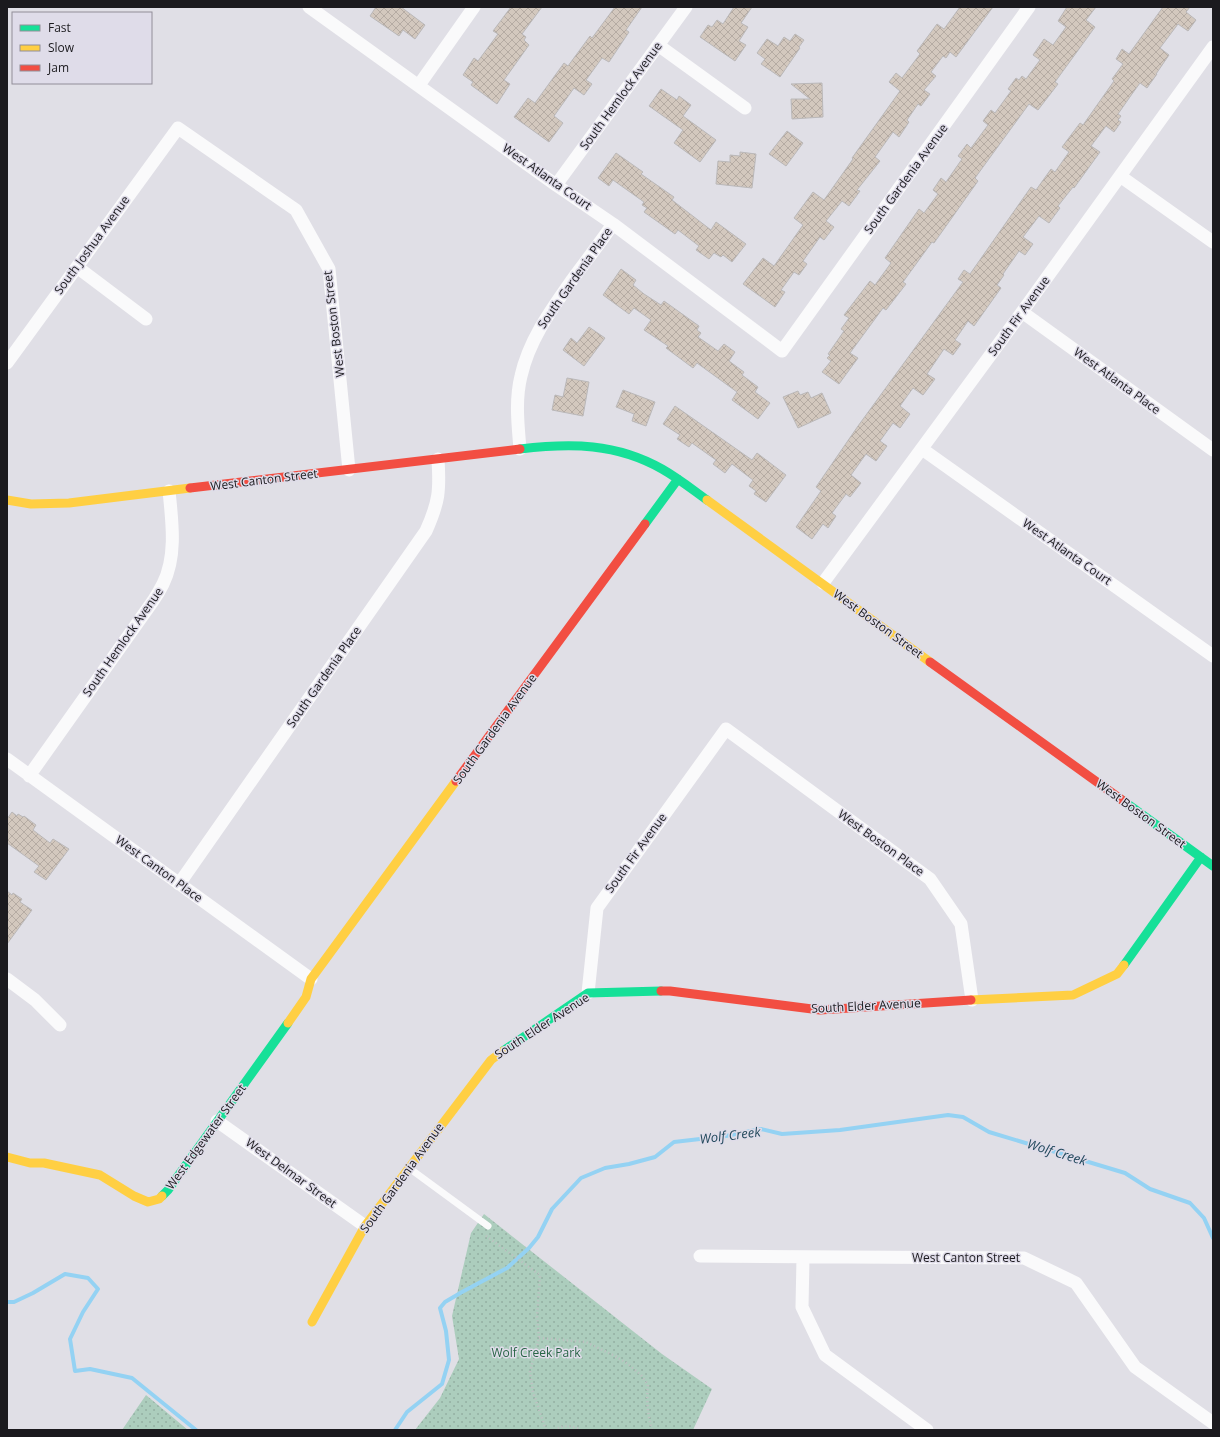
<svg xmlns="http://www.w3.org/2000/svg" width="1220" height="1437" viewBox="0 0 1220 1437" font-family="'Open Sans',sans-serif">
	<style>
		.park { fill: url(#park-dots) }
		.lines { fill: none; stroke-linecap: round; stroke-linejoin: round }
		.stream { stroke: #94d2f3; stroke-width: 4 }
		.building { fill: url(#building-cross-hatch); stroke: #bab8b9 }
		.path { stroke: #c1c0c3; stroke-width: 2.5; stroke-dasharray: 1 3; stroke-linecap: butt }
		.lane { stroke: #fafafb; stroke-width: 7 }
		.street { stroke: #fafafb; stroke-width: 13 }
		.fast { stroke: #16e098; stroke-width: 9 }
		.slow { stroke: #ffcf43; stroke-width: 9 }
		.jam { stroke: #f24e42; stroke-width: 9 }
		.labels { text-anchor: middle; stroke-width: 3; stroke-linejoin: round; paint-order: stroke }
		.street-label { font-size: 12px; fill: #1b1a1e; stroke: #dfdce9 }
		.park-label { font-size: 12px; fill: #286546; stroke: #dfdce9 }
		.water-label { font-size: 13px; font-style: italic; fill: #21485b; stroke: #dfdce9 }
	</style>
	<defs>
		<pattern id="park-dots" width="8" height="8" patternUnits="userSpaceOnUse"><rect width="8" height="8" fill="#accdbd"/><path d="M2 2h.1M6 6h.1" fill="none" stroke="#93afa2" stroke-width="1.8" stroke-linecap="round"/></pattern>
		<pattern id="building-cross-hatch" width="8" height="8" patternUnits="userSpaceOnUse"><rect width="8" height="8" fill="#d3c8be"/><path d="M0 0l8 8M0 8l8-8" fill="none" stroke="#b5aba3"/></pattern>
	</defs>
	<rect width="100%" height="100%" fill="#e0dfe6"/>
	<path class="park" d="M484 1214 662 1354 712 1389 693 1430H415L440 1398 459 1359 452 1316 471 1233Z
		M146 1395 188 1430H122Z"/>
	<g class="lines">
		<path class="stream" d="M7 1302H14L33 1293 65 1274 88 1278 98 1289 83 1312 70 1339 75 1371 90 1369 132 1378 196 1430
			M395 1430 407 1412 442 1384 449 1360 446 1331 440 1308 445 1302 462 1292 507 1268 529 1248 538 1237 552 1209 581 1178 605 1168 629 1164 655 1157 674 1142 726 1136 761 1129 782 1134 840 1130 948 1115 963 1117 989 1132 1125 1173 1150 1189 1190 1203 1204 1218 1213 1238"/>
	</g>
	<path class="building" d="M376 7H401L425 25 415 39 403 30 399 36 370 16Z
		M511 7H542L522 34 526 37 524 40 529 45 504 80 510 84 497 104 471 85 473 82 463 75 474 58 478 61 498 34 493 31Z
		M615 7H642L626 30 629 32 609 62 602 58 586 80 592 84 584 95 574 88 554 116 563 123 549 142 514 117 528 98 535 103 564 63 568 66 590 36 592 38Z
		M734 7H752L741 23 748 27 739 41 746 45 735 61 700 37 708 25 712 27 717 20 723 24Z
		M960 7H993L956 57 950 52 946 58 943 56 931 72 936 76 924 90 930 94 921 106 918 104 907 120 909 122 899 137 893 132 875 157 880 161 857 190 860 191 849 206 842 201 826 221 834 227 824 240 820 237 803 261 807 264 799 275 794 272 781 290 785 292 775 307 743 284 763 258 774 266 803 225 794 218 813 192 824 200 853 159 852 158 900 91 889 82 896 73 902 78 920 54 917 51 937 24 944 29Z
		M1067 7H1096L1086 20 1095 27 1055 82 1058 84 1038 110 1029 104 975 178 978 181 934 243 932 242 903 282 906 284 886 310 883 308 850 353 858 358 839 384 822 372 831 361 827 358 830 355 828 354 844 331 841 329 849 318 844 315 870 281 875 285 891 263 885 258 919 209 924 213 938 194 933 190 941 178 946 182 962 159 958 156 967 144 971 148 988 125 983 121 991 110 995 113 1011 91 1008 89 1016 78 1019 80 1022 76 1026 79 1040 60 1033 55 1044 39 1053 45 1066 27 1058 21Z
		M1163 7H1190L1186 12 1196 20 1188 31 1178 24 1160 48 1169 55 1156 74H1157L1147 88 1140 83 1132 94 1118 114 1121 116 1118 120 1121 122 1114 132 1106 126 1091 146 1100 152 1074 188 1073 187 1058 206 1060 208 1049 223 1039 216 1023 237 1033 244 1025 255 1019 251 1003 274 1004 275 997 285 1001 288 974 326 968 321 955 340 961 344 953 355 944 349 927 374 935 379 923 395 913 388 900 406 910 414 900 428 893 423 880 441 887 446 876 461 866 454 851 475 861 483 850 497 846 494 832 513 836 516 828 528 823 524 812 539 796 527 821 491 816 487 858 426 963 282 958 279 964 270 970 274 1031 187 1036 190 1051 169 1055 172 1069 152 1062 147 1080 123 1083 125 1114 81 1112 79 1123 64 1116 59 1122 49 1129 54Z
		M795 34 804 40 799 47 800 48 780 77 761 64 765 59 757 53 767 39 778 46 784 37 790 41Z
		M822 83 823 117 792 119 791 99H810L791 84Z
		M661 89 677 100 679 96 691 105 683 116 716 140 700 162 674 143 683 130 649 106Z
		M787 131 803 143 786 166 769 154Z
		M740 152 756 154 752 188 716 184 718 161 730 162V155L740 156Z
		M616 153 643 172 641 174 674 197 672 200 711 230 716 222 746 244 732 262 723 255 721 257 714 253 709 259 696 250 699 246 678 230 675 234 644 212 647 208 642 205 644 202 613 180 609 186 598 178Z
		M621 269 636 280 633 285 644 294 661 305 664 301 699 326 697 330 701 333 698 337 718 351 724 344 735 352 729 361 744 372 742 375 758 387 755 392 770 403 758 419 732 400 737 392 697 363 693 368 666 348 668 346 644 330 651 320 634 308 629 314 603 295Z
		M589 327 605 338 584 366 563 350 571 338 577 343Z
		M567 378 589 382 583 416 552 410 555 395 563 397Z
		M623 390 655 402 646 426 632 421 634 414 616 407Z
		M798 391 800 395 808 392 811 398 822 393 831 413 798 428 783 397Z
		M675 406 752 460 757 453 786 475 766 502 754 494 756 491 749 486 753 480 732 464 725 473 713 464 716 460 692 443 689 447 677 439 680 435 663 424Z
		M12 812 17 816 18 814 23 817 24 816 36 825 33 830 50 843 53 839 69 849 46 880 34 872 39 866 7 843V819Z
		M7 891 12 895 13 893 22 899 20 902 32 910 7 944Z"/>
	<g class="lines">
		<path class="path" d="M486 1236 540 1275 537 1316 539 1338 530 1372 533 1392 546 1430
			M539 1338 586 1342 615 1356 628 1364 641 1375 648 1385C646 1401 648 1415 652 1430
			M554 1430C564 1425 571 1425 581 1430"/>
		<path class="lane" d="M409 1168 488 1226"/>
		<path class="street" d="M309 7 556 185 613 224 782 351 1029 7
			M658 45 745 108
			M419 85 474 7
			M1120 176 1213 242
			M556 185 686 7
			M77 267 146 319
			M1022 312 1213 450
			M7 363 178 128 296 210 329 269 349 470
			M520 449C518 425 515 400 521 376 529 340 551 310 572 280 586 261 600 243 613 224
			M922 449 1213 656
			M823 583 1022 312 1213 47
			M7 759 311 979
			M29 776 153 601C157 595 160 590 163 584 177 556 172 521 169 491
			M179 884 426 531C439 502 440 491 438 459
			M7 979 35 1000 60 1025
			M588 993 597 908 726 729 930 879 961 924 972 1000
			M217 1121 365 1226
			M700 1256 1024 1258 1076 1283 1135 1367 1213 1423
			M803 1258 802 1307 825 1355 927 1430"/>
		<path class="fast" d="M520 449C571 443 616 443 662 469 678 478 693 490 707 500
			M645 524 678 479
			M1122 800 1213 866
			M1124 965 1201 857
			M503 1051 588 993 661 991
			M162 1196 168 1190 288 1023"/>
		<path class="slow" d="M7 500 31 504 69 503 190 488
			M707 500 930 662
			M971 1000 1073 995 1117 974 1124 965
			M288 1023 306 997 311 979 456 781
			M7 1157 30 1163H44L100 1175 134 1196 148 1202 159 1199 162 1196
			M312 1322 365 1226 491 1060 503 1051"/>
		<path class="jam" d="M190 488 520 449
			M930 662 1122 800
			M456 781 645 524
			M661 991H670L820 1010 971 1000"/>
	</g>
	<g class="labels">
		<g class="street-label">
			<text transform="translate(621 96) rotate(-54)" y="4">South Hemlock Avenue</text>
			<text transform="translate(547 177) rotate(35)" y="4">West Atlanta Court</text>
			<text transform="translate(906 179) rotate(-54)" y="4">South Gardenia Avenue</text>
			<text transform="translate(92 245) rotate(-54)" y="4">South Joshua Avenue</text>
			<text transform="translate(575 278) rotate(-55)" y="4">South Gardenia Place</text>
			<text transform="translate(1019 316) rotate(-54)" y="4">South Fir Avenue</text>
			<text transform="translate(334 324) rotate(-97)" y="4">West Boston Street</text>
			<text transform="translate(1117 381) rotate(36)" y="4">West Atlanta Place</text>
			<text transform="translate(264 480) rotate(-7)" y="4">West Canton Street</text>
			<text transform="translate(1067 552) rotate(35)" y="4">West Atlanta Court</text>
			<text transform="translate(878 624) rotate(36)" y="4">West Boston Street</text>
			<text transform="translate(123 642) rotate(-55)" y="4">South Hemlock Avenue</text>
			<text transform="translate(324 677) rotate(-55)" y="4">South Gardenia Place</text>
			<text transform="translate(495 729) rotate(-54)" y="4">South Gardenia Avenue</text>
			<text transform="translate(1141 814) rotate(36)" y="4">West Boston Street</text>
			<text transform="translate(881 843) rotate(36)" y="4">West Boston Place</text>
			<text transform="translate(636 853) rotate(-54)" y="4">South Fir Avenue</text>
			<text transform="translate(159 869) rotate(36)" y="4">West Canton Place</text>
			<text transform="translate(866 1006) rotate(-3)" y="4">South Elder Avenue</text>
			<text transform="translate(542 1026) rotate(-33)" y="4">South Elder Avenue</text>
			<text transform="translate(206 1137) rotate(-54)" y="4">West Edgewater Street</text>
			<text transform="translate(291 1173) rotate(36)" y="4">West Delmar Street</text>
			<text transform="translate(402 1178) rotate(-54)" y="4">South Gardenia Avenue</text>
			<text x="966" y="1262">West Canton Street</text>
		</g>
		<g class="park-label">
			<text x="536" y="1357">Wolf Creek Park</text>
		</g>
		<g class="water-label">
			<text transform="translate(730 1135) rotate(-7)" y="5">Wolf Creek</text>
			<text transform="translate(1057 1152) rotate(17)" y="5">Wolf Creek</text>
		</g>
	</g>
	<rect width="1220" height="1437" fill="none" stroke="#1b1a1e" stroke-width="16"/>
	<rect x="12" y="12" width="140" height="72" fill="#dfdce9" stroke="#918e98"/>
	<rect x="20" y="25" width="20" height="6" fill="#16e098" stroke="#918e98"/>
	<text x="48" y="32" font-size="12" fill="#1b1a1e">Fast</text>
	<rect x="20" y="45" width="20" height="6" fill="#ffcf43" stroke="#918e98"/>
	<text x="48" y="52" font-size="12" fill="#1b1a1e">Slow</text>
	<rect x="20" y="65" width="20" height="6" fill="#f24e42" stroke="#918e98"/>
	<text x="48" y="72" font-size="12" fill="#1b1a1e">Jam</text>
</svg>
